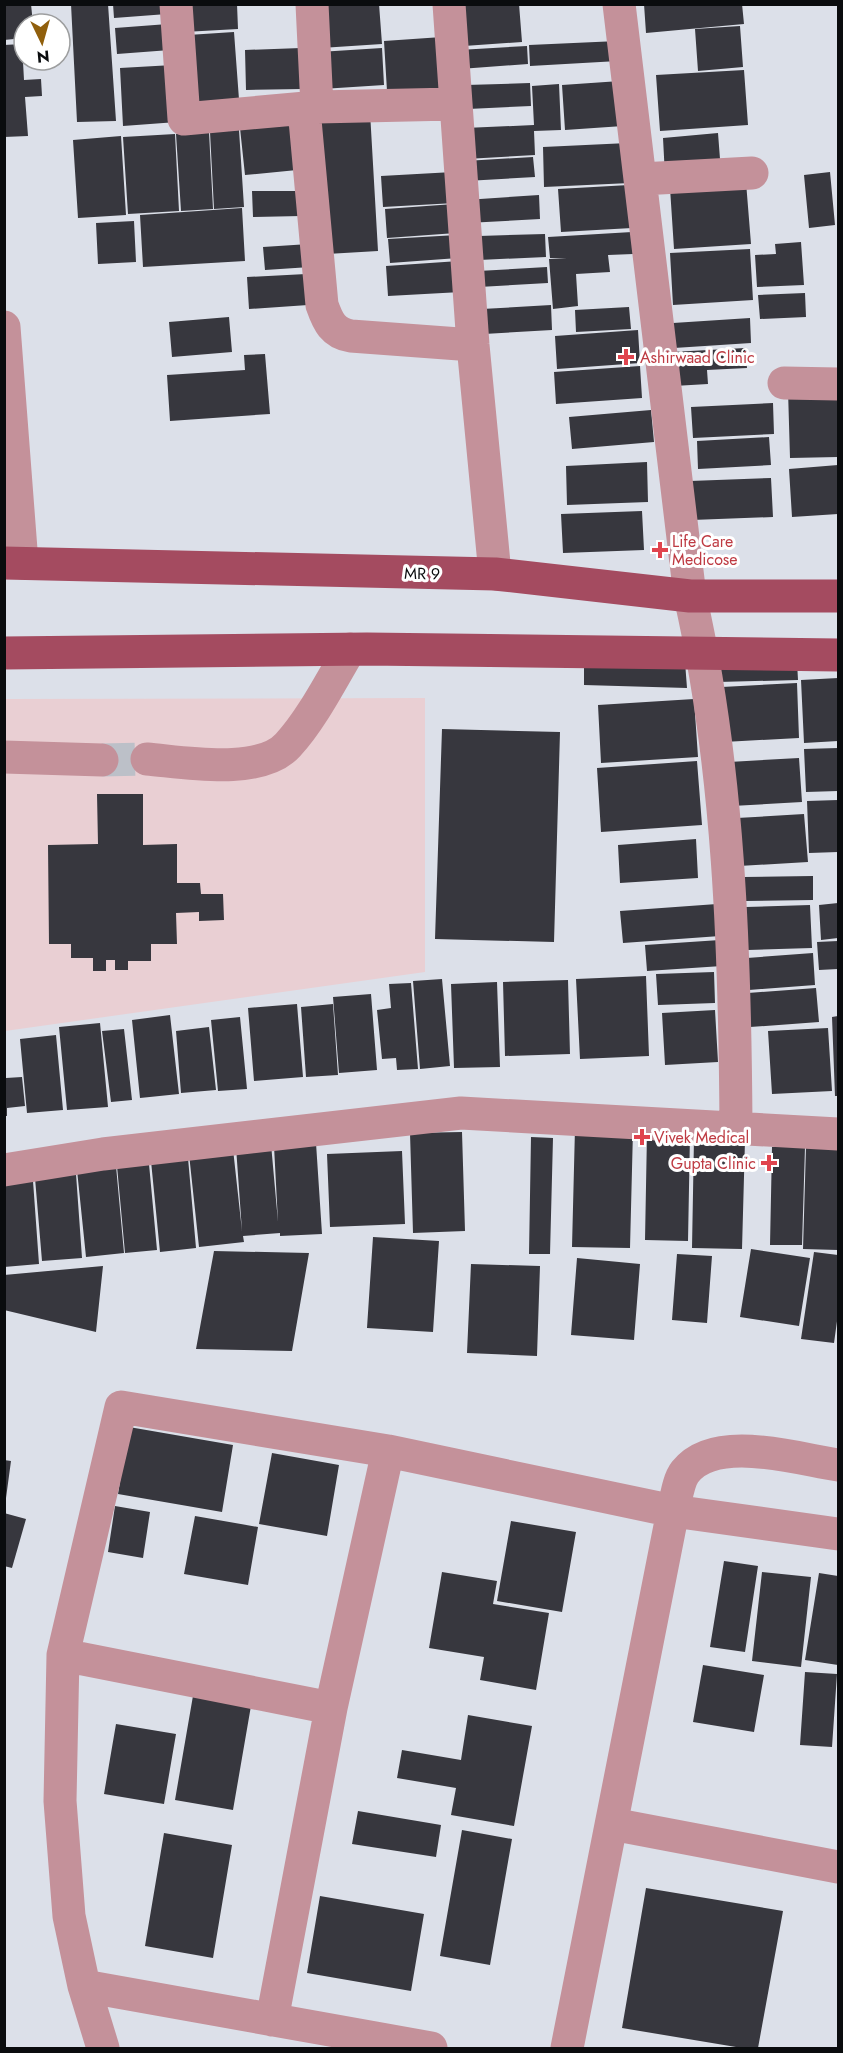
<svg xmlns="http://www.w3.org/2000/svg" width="843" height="2053" viewBox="0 0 843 2053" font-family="Jost,sans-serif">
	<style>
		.commercial { fill: #e9cfd3 }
		.building { fill: #37373e }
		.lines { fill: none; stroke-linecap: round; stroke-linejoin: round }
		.minor-tunnel { stroke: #bcc0c8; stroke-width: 33; stroke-dasharray: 33 16; stroke-linecap: butt }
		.minor { stroke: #c4919a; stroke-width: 33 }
		.major { stroke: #a44b60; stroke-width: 33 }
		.health-dot { fill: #e0444e; stroke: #fff; stroke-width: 2 }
		.labels { text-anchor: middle; stroke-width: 6; stroke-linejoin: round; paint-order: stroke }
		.health-label { font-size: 16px; fill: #be3a42; stroke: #fff; text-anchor: start }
		.street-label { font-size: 16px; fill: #0a0c0e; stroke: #fff }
	</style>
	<rect width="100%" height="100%" fill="#dce0e9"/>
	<path class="commercial" d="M425 698V972L5 1031 4 699Z"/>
	<path class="building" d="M4 4H31L33 24H24V38L4 40Z
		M71 4H108L116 121 77 122Z
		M113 4H167V14L114 18Z
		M237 4 238 29 184 32 182 5Z
		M379 4 382 44 321 48 318 6Z
		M519 4 522 42 464 46 461 6Z
		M644 4H742L744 24 646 33Z
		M168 24 170 50 117 54 115 28Z
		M740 26 743 67 698 71 695 29Z
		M234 32 240 113 194 115 188 35Z
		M442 37 445 88 387 91 384 41Z
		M618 41V61L530 66 529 45Z
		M22 44 24 80 41 79 42 96 25 97 28 136 4 137V45Z
		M527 46 528 64 460 69 459 50Z
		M301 48 302 89 246 90 245 50Z
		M382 48 384 85 322 89 319 52Z
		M173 65 177 122 123 126 120 68Z
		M744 70 748 125 660 131 656 75Z
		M620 81 623 126 565 130 562 85Z
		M530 83 531 106 468 109 466 85Z
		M559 84 561 130 534 131 535 155 466 159 465 128 534 125 532 86Z
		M370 112 378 251 327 254 318 115Z
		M292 123 297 170 245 175 240 128Z
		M239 130 244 207 214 209 210 132Z
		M209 132 213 209 181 211 176 134Z
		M718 133 721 172 665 176 663 138Z
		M175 134 179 211 128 214 123 137Z
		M121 136 126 215 78 218 73 140Z
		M628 143 630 183 544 187 543 147Z
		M533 157 535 177 466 181 465 161Z
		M453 172 455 203 383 207 381 176Z
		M830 172 835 225 809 228 804 175Z
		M746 182 751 244 674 249 670 188Z
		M629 185 632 228 561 232 558 189Z
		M252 191H299L301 216 253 217Z
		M539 195 540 219 467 223 465 200Z
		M454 204 456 233 387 238 385 209Z
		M242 208 245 261 143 267 140 215Z
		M134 221 136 262 98 264 96 223Z
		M632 232 633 254 608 255 610 272 576 274 578 306 553 309 549 259 567 258H550L548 237Z
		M545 234 546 257 479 260V236Z
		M457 235 458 258 390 263 388 239Z
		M801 242 804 285 757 287 755 255 776 254 775 244Z
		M309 244 310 267 265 270 263 247Z
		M750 249 753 300 673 305 670 253Z
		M459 261 461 292 388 296 386 266Z
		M547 267 548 283 479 287 478 271Z
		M306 274 308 305 249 309 247 277Z
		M805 293 806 317 760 319 758 295Z
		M551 305 552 330 484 334 482 309Z
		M629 307 631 329 576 332 575 310Z
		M229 317 232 352 172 357 169 322Z
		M750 318 751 343 674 348 673 323Z
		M638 330 640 363 557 369 555 336Z
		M745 348 747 368 707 370 708 384 674 386 672 352Z
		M265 354 270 414 170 421 167 375 245 370 244 355Z
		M640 366 642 398 556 404 554 372Z
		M788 390 838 395V457L790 458Z
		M773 403 774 434 693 438 691 407Z
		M651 410 654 442 572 449 569 417Z
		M769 437 771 465 698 469 697 441Z
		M647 462 648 502 567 505 566 466Z
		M838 465V514L792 517 789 469Z
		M771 478 773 517 692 520 690 481Z
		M642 511 644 550 563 553 561 514Z
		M584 660 685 662 687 688 584 685Z
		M797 662 798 680 718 682 717 663Z
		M838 678V741L804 743 801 680Z
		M797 683 799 738 724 742 722 687Z
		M694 699 698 757 601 763 598 705Z
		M442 729 560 732 554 942 435 939Z
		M838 748V791L806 792 804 749Z
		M799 758 802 802 732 806 729 762Z
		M697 761 702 825 601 832 597 768Z
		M97 794H143V845L177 844V883H200L201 894H223L224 920 199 921V912L176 913 177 944H151V961H128V970H115V960H106V971H93V958H71V944H49L48 845 98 844Z
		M838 800V852L809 853 807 801Z
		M804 814 808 862 739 866 737 818Z
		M696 839 698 878 620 883 618 845Z
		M813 876V900L745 901 744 877Z
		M838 903V938L821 940 819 905Z
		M717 904 720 936 623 943 620 911Z
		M810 905 812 948 748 950 746 907Z
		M720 940 722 966 647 971 645 945Z
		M838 941V969L819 970 817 942Z
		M813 953 815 985 749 990 747 958Z
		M714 972 715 1003 658 1005 656 974Z
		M646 976 649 1056 580 1059 576 979Z
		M442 979 450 1066 420 1069 413 981Z
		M568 980 570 1054 505 1056 503 982Z
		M497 982 500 1067 454 1068 451 984Z
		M411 983 418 1069 397 1070 396 1058 382 1059 377 1010 391 1008 389 984Z
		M816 988 819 1022 750 1027 748 993Z
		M371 994 377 1070 339 1073 333 997Z
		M297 1004 303 1077 254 1081 248 1008Z
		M333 1004 338 1075 306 1077 301 1007Z
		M715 1010 718 1062 665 1065 662 1013Z
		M170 1015 179 1094 140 1098 132 1020Z
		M838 1016V1096H835L832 1017Z
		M240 1017 247 1089 218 1091 211 1020Z
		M100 1023 108 1107 67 1110 59 1027Z
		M209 1027 216 1090 181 1093 176 1031Z
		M828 1028 832 1091 772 1094 768 1031Z
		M124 1029 132 1100 111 1102 102 1031Z
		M56 1035 63 1110 27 1113 20 1039Z
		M22 1077 25 1106 7 1108V1116H4L6 1078Z
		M575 1128 633 1130 630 1248 572 1247Z
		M462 1132 465 1231 413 1233 410 1133Z
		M647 1133 690 1134 688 1241 645 1240Z
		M531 1137 553 1138 550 1254H529Z
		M694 1138 745 1140 742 1249 692 1248Z
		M316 1143 322 1234 280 1236V1233L243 1236 244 1242 199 1247 189 1154 233 1149 242 1231 236 1147 271 1144 278 1222 274 1146Z
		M772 1147H805L802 1245H770Z
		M806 1147H838V1250L803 1249Z
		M402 1151 405 1224 330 1227 327 1154Z
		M188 1158 196 1248 160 1252 151 1161Z
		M149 1164 157 1250 125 1253 117 1166Z
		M116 1166 124 1253 86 1257 77 1170Z
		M76 1174 82 1258 42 1261 35 1178Z
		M33 1181 39 1264 4 1267V1183Z
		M373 1237 439 1241 433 1332 367 1328Z
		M751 1249 810 1258 799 1326 740 1317Z
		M214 1251 309 1253 292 1351 196 1349Z
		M814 1252 838 1255V1314L834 1343 801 1339Z
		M677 1254 712 1256 707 1323 672 1320Z
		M577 1258 640 1264 634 1340 571 1335Z
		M471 1264 540 1266 537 1356 467 1353Z
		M103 1266 96 1332 4 1310V1275Z
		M129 1427 233 1445 222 1512 118 1494Z
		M272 1453 339 1465 327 1536 259 1524Z
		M4 1460 11 1461 6 1498H4Z
		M115 1506 150 1512 143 1558 108 1552Z
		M4 1513 26 1519 12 1568 4 1566Z
		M195 1516 258 1527 248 1585 184 1574Z
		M511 1521 576 1532 562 1612 497 1601Z
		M724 1561 758 1566 745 1652 710 1647Z
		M442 1572 497 1581 493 1604 549 1613 536 1690 480 1680 484 1657 429 1648Z
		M762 1572 811 1577 801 1667 752 1661Z
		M819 1573 838 1576V1665L805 1660Z
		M703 1665 764 1675 754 1732 693 1722Z
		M805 1672 837 1674 832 1747 800 1745Z
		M194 1690 252 1700 233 1810 175 1800Z
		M468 1715 532 1726 514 1826 451 1815 456 1788 397 1778 402 1750 461 1760Z
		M116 1724 176 1734 164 1804 104 1794Z
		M358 1811 441 1825 436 1857 352 1844Z
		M462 1830 512 1839 490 1965 440 1956Z
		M164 1833 232 1845 213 1958 145 1946Z
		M646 1888 783 1911 758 2048H742L622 2028Z
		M320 1896 424 1914 411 1991 307 1973Z"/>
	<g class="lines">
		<path class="minor-tunnel" d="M102 760 147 759"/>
		<path class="minor" d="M176 4 184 119 317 107 454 104
			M312 4 317 107
			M449 4 473 345 495 574
			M619 4 690 596C729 767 735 952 736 1127
			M304 109 322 305C328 322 333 333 351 336L473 345
			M641 179 752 173
			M4 327 22 563
			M784 383 838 384
			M4 757 102 760
			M147 759C184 762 260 776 288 745 312 719 332 679 350 649
			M4 1170 103 1154 461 1113 838 1134
			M63 1655 331 1708
			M612 1824 838 1867
			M84 1986 431 2048
			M272 2020 331 1708 388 1451
			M103 2048 84 1986 69 1916 60 1801 63 1655 121 1407 388 1451 673 1511 838 1534
			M567 2048 673 1511C676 1500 678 1481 685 1472 715 1433 797 1459 838 1465"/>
		<path class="major" d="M4 563 495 574 690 596H838
			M4 653 367 649 838 655"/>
	</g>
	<g class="health-dot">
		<path d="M623 348h6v6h6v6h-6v6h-6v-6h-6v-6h6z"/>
		<path d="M657 541h6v6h6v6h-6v6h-6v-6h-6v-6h6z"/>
		<path d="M639 1128h6v6h6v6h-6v6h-6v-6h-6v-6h6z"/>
		<path d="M766 1154h6v6h6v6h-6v6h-6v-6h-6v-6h6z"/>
	</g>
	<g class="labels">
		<g class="health-label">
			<text x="640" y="363">Ashirwaad Clinic</text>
			<text x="672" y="547">Life Care<tspan x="672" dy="18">Medicose</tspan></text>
			<text x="654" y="1143">Vivek Medical</text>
			<text x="756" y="1169" text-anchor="end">Gupta Clinic</text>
		</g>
		<g class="street-label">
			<text transform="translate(422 573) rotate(1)" y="6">MR 9</text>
		</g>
	</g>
	<rect width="843" height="2053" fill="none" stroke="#0a0c0e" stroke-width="12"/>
	<g transform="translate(42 42) rotate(175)"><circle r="28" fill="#ffffff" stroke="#9d9e9f" stroke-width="1.5"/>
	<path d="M0-4.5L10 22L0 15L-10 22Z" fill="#905f0c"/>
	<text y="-9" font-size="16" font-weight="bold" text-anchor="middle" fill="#0a0c0e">N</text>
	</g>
</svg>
